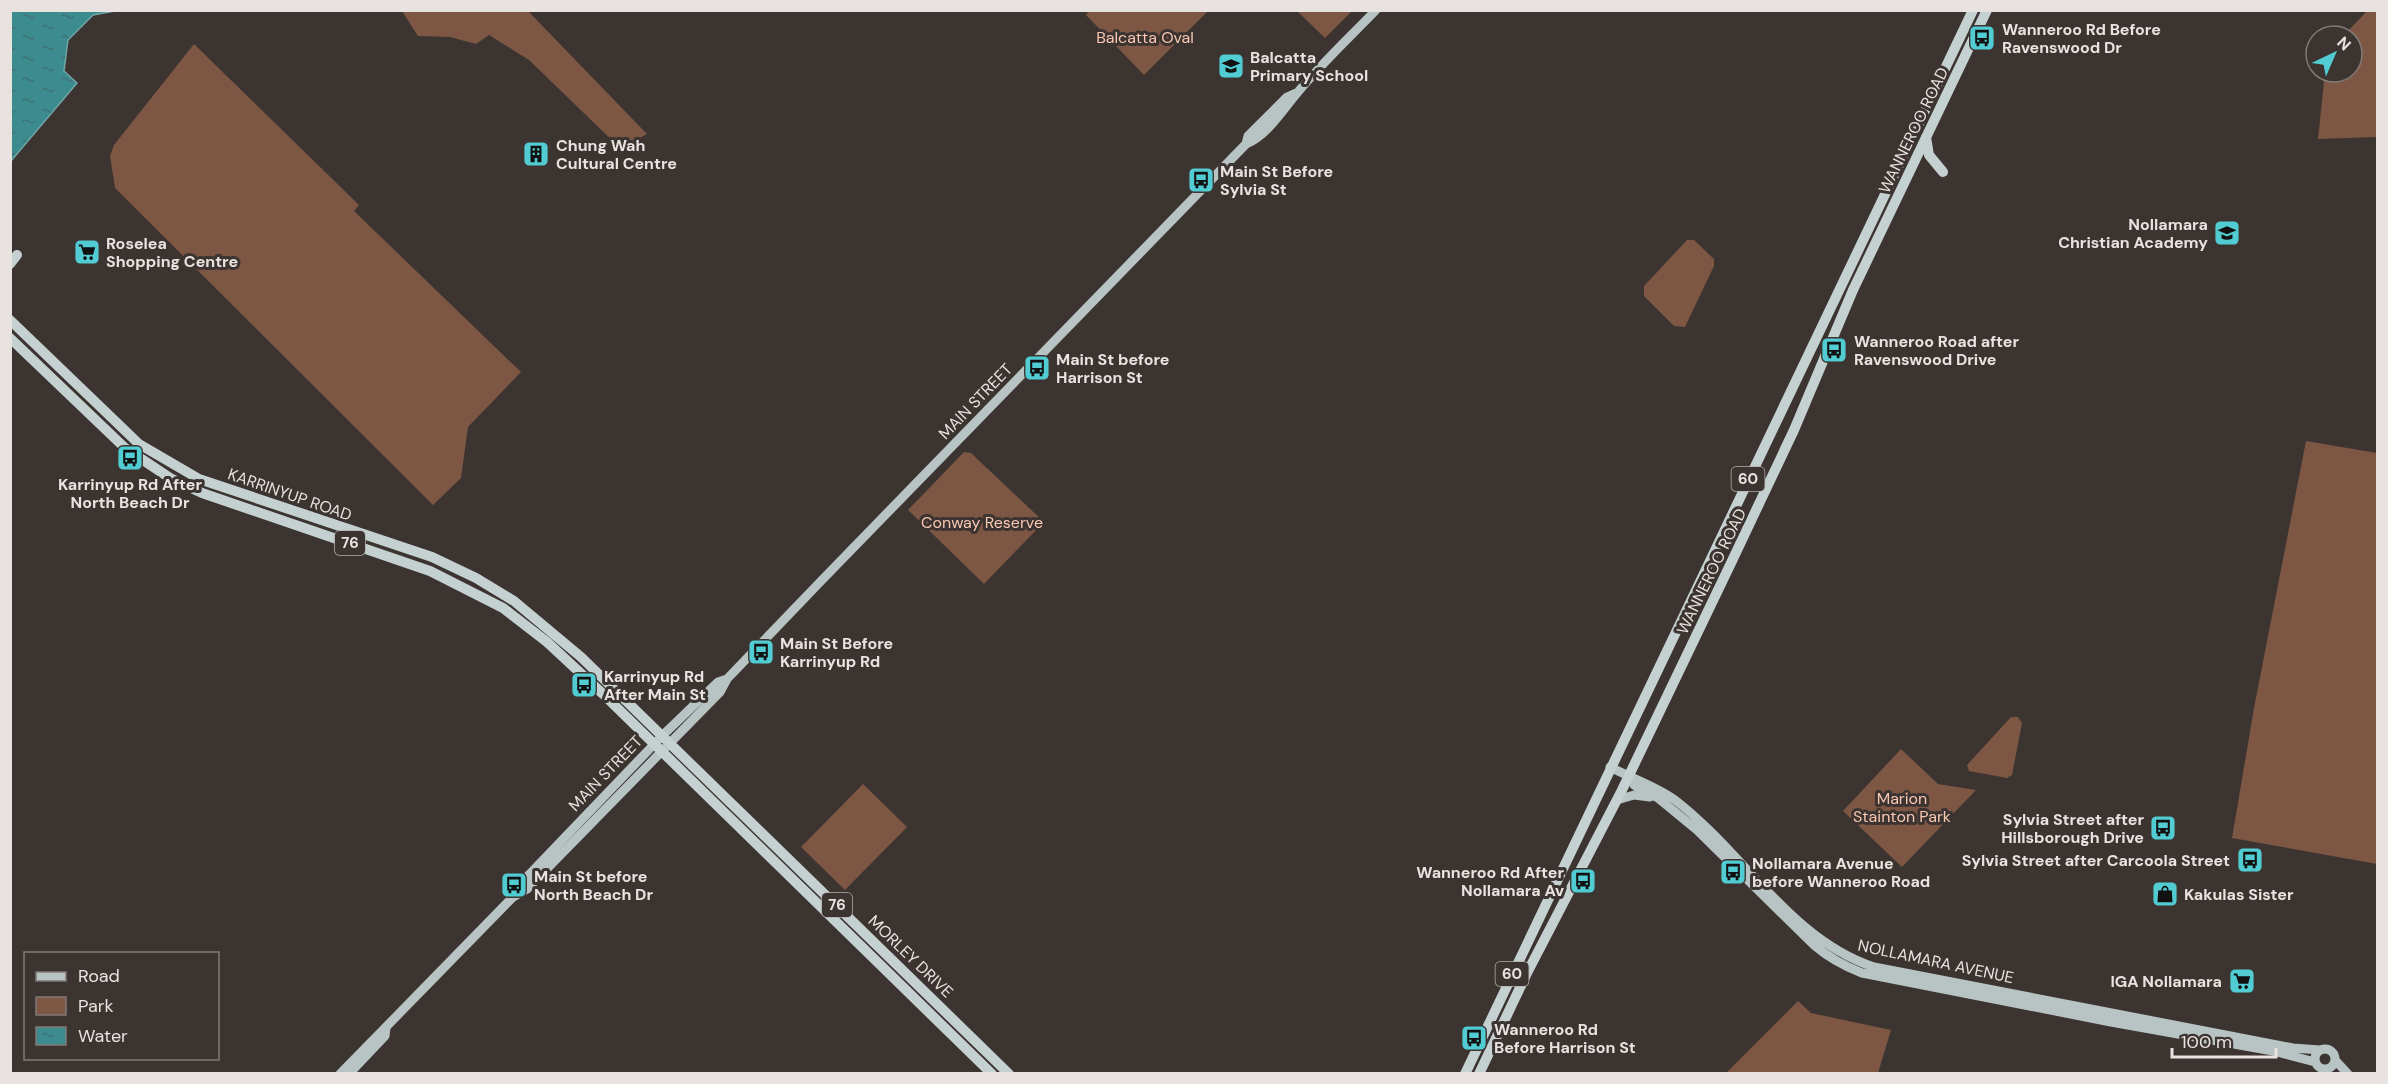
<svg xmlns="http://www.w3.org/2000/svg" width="2388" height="1084" viewBox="0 0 2388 1084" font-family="'DM Sans',sans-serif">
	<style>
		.green { fill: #7d5644 }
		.water { fill: url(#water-ripples); stroke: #70a5a7; stroke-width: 1.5 }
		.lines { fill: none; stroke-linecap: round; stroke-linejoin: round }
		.primary { stroke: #b8c3c3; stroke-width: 9 }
		.trunk { stroke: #c5d0d1; stroke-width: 10 }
		.labels { text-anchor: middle; stroke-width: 6; stroke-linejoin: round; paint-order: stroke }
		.shield { fill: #3c3430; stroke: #b4aeab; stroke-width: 1.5 }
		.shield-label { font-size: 15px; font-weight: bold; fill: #e8e2e0 }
		.poi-label { font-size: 16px; font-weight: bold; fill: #e8e2e0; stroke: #3c3430; text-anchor: start }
		.park-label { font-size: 16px; fill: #fac8b3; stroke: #3c3430 }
		.street-label { font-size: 16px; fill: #e8e2e0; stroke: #3c3430 }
	</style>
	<defs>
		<pattern id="water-ripples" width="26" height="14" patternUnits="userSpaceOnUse" patternTransform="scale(1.5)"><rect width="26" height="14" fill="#3c8b8f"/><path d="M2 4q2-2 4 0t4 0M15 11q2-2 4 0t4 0" fill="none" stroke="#407274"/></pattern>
	</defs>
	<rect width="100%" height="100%" fill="#3c3430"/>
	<path class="green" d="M402 11H528L647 134 621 149 529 60 489 35 476 44 450 37 418 36Z
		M1089 11V10L1208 11 1144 75 1086 15Z
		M1297 11H1352L1325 38Z
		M2367 11H2377V137L2318 139 2325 72H2352V36H2343Z
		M194 44 359 205 354 211 521 372 468 427 461 478 433 505 115 188 110 156 114 145Z
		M1687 240H1694L1714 259V266L1685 327 1674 326 1644 296V286Z
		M2306 441 2377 453V864L2232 838 2254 708Z
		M964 452 971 453 1044 522 984 584 908 510Z
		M2011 717H2018L2022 723 2012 775 2007 778 1969 771 1967 765Z
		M1901 749 1938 784 1976 790 1902 867 1843 811Z
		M863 784 907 827 845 890 801 847Z
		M1798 1001 1811 1013 1891 1030 1878 1073H1726Z"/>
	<path class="water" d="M11 11H115L93 15 68 40 64 71 77 83 11 161Z"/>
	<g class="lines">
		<path class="primary" d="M1246 144 1248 136 1287 97 1296 93
			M1610 767C1631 778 1656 786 1675 800 1743 852 1791 940 1874 967L2293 1048 2320 1050
			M1634 785 1658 798 1697 830 1814 945C1829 958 1844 966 1862 973L2111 1022 2273 1051 2315 1062
			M1617 800 1634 795 1650 797
			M513 897 527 889 720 692 727 679 822 580 1246 144C1268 135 1283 109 1298 92 1322 63 1350 37 1376 10
			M2315 1059a10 10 0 1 1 20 0a10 10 0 1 1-20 0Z
			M2335 1060 2348 1074
			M340 1074 513 897 521 883 663 735 718 682 727 679
			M349 1074 385 1036 386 1028"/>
		<path class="trunk" d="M1926 137 1929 155 1943 172
			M10 264 17 255
			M10 320 139 444 199 479 432 557 476 578 514 601 581 657 1009 1074
			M10 338 125 448 170 478 202 493 430 571 503 608 547 642 603 694 992 1074
			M1465 1074 1973 10
			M1479 1074 1527 973 1622 790 1731 563 1794 430 1853 290 1987 10"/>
	</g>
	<defs>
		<symbol id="bus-square" viewBox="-11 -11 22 22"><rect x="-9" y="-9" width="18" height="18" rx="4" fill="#51ccd2" stroke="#3c3430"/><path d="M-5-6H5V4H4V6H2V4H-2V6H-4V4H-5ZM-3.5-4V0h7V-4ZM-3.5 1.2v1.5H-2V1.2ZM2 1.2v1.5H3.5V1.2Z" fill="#111"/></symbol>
		<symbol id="school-square" viewBox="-11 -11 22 22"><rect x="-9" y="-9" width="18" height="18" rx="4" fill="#51ccd2" stroke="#3c3430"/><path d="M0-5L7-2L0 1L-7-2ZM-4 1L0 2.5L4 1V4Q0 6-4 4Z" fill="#111"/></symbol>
		<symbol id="building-square" viewBox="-11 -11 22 22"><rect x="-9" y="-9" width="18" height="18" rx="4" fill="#51ccd2" stroke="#3c3430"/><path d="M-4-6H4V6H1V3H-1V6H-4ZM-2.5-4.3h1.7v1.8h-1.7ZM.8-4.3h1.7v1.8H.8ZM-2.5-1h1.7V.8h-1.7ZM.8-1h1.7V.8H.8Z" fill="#111"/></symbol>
		<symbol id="supermarket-square" viewBox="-11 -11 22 22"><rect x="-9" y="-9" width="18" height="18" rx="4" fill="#51ccd2" stroke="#3c3430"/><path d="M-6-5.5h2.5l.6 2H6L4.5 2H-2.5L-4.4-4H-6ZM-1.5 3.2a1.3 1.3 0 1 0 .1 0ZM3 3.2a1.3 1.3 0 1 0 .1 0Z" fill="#111"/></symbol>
		<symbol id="shop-square" viewBox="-11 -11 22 22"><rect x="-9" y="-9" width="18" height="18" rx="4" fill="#51ccd2" stroke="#3c3430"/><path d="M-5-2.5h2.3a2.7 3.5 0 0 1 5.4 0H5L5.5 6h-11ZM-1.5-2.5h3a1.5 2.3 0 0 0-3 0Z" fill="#111"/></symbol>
	</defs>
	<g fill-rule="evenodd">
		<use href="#bus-square" x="1967" y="23" width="30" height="30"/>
		<use href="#school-square" x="1216" y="51" width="30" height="30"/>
		<use href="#building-square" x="521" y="139" width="30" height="30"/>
		<use href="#bus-square" x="1186" y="165" width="30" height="30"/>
		<use href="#school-square" x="2212" y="218" width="30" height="30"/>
		<use href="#supermarket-square" x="72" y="237" width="30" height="30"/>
		<use href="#bus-square" x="1819" y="335" width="30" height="30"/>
		<use href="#bus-square" x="1022" y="353" width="30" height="30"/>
		<use href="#bus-square" x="115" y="443" width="30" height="30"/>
		<use href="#bus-square" x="746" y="637" width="30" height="30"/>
		<use href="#bus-square" x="569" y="670" width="30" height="30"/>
		<use href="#bus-square" x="2148" y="813" width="30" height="30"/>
		<use href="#bus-square" x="2235" y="845" width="30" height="30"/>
		<use href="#bus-square" x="1718" y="857" width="30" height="30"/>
		<use href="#bus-square" x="1568" y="866" width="30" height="30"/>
		<use href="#bus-square" x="499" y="870" width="30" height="30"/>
		<use href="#shop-square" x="2150" y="879" width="30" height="30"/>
		<use href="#supermarket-square" x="2227" y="966" width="30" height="30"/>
		<use href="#bus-square" x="1459" y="1023" width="30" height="30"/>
	</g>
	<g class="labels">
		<g class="shield">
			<rect x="1731.5" y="467" width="33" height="24" rx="4.5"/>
			<rect x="335" y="531" width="30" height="24" rx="4.5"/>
			<rect x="822" y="893" width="30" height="24" rx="4.5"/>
			<rect x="1495.5" y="962" width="33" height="24" rx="4.5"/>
		</g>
		<g class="shield-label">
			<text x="1748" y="484">60</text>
			<text x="350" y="548">76</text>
			<text x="837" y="910">76</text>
			<text x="1512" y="979">60</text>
		</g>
		<g class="poi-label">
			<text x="2002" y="35">Wanneroo Rd Before<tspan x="2002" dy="18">Ravenswood Dr</tspan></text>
			<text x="1250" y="63">Balcatta<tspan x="1250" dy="18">Primary School</tspan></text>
			<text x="556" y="151">Chung Wah<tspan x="556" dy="18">Cultural Centre</tspan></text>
			<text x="1220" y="177">Main St Before<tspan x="1220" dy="18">Sylvia St</tspan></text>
			<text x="2208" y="230" text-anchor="end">Nollamara<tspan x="2208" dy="18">Christian Academy</tspan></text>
			<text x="106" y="249">Roselea<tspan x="106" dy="18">Shopping Centre</tspan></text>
			<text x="1854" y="347">Wanneroo Road after<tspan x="1854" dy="18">Ravenswood Drive</tspan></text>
			<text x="1056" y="365">Main St before<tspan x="1056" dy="18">Harrison St</tspan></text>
			<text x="130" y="490" text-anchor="middle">Karrinyup Rd After<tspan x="130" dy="18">North Beach Dr</tspan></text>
			<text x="780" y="649">Main St Before<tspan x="780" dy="18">Karrinyup Rd</tspan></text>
			<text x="604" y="682">Karrinyup Rd<tspan x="604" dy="18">After Main St</tspan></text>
			<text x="2144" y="825" text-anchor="end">Sylvia Street after<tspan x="2144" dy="18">Hillsborough Drive</tspan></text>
			<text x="2230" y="866" text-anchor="end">Sylvia Street after Carcoola Street</text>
			<text x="1752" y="869">Nollamara Avenue<tspan x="1752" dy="18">before Wanneroo Road</tspan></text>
			<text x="1564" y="878" text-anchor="end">Wanneroo Rd After<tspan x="1564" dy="18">Nollamara Av</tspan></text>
			<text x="534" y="882">Main St before<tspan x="534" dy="18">North Beach Dr</tspan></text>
			<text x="2184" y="900">Kakulas Sister</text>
			<text x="2222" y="987" text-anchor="end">IGA Nollamara</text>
			<text x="1494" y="1035">Wanneroo Rd<tspan x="1494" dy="18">Before Harrison St</tspan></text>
		</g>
		<g class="park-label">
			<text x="1145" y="43">Balcatta Oval</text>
			<text x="982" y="528">Conway Reserve</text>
			<text x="1902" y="804">Marion<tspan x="1902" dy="18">Stainton Park</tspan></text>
		</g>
		<g class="street-label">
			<text transform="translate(1913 130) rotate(-64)" y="6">WANNEROO ROAD</text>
			<text transform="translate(975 401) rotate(-46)" y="6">MAIN STREET</text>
			<text transform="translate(290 494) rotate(19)" y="6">KARRINYUP ROAD</text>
			<text transform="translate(1711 571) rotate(-64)" y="6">WANNEROO ROAD</text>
			<text transform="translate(605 773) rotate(-46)" y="6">MAIN STREET</text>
			<text transform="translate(911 956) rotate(44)" y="6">MORLEY DRIVE</text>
			<text transform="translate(1936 961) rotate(12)" y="6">NOLLAMARA AVENUE</text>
		</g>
	</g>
	<rect width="2388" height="1084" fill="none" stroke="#e8e2e0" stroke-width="24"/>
	<rect x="24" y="952" width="195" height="108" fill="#3c3430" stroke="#817a76" stroke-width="1.5"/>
	<rect x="36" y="972" width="30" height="9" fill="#b8c3c3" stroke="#817a76" stroke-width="1.5"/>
	<text x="78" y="982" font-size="18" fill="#e8e2e0">Road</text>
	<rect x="36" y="997" width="30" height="18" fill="#7d5644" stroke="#817a76" stroke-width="1.5"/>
	<text x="78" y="1012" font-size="18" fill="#e8e2e0">Park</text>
	<rect x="36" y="1027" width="30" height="18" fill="url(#water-ripples)" stroke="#817a76" stroke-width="1.5"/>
	<text x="78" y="1042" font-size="18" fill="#e8e2e0">Water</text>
	<g transform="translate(2334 54) rotate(44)"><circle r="28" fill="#3c3430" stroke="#817a76" stroke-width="1.5"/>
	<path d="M0-4.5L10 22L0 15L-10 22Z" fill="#51ccd2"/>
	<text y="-9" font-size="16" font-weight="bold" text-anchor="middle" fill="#e8e2e0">N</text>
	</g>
	<path d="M2172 1048v9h104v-9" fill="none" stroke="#e8e2e0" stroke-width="3"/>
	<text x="2181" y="1048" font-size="18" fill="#e8e2e0" stroke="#3c3430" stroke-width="4.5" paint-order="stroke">100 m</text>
</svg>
